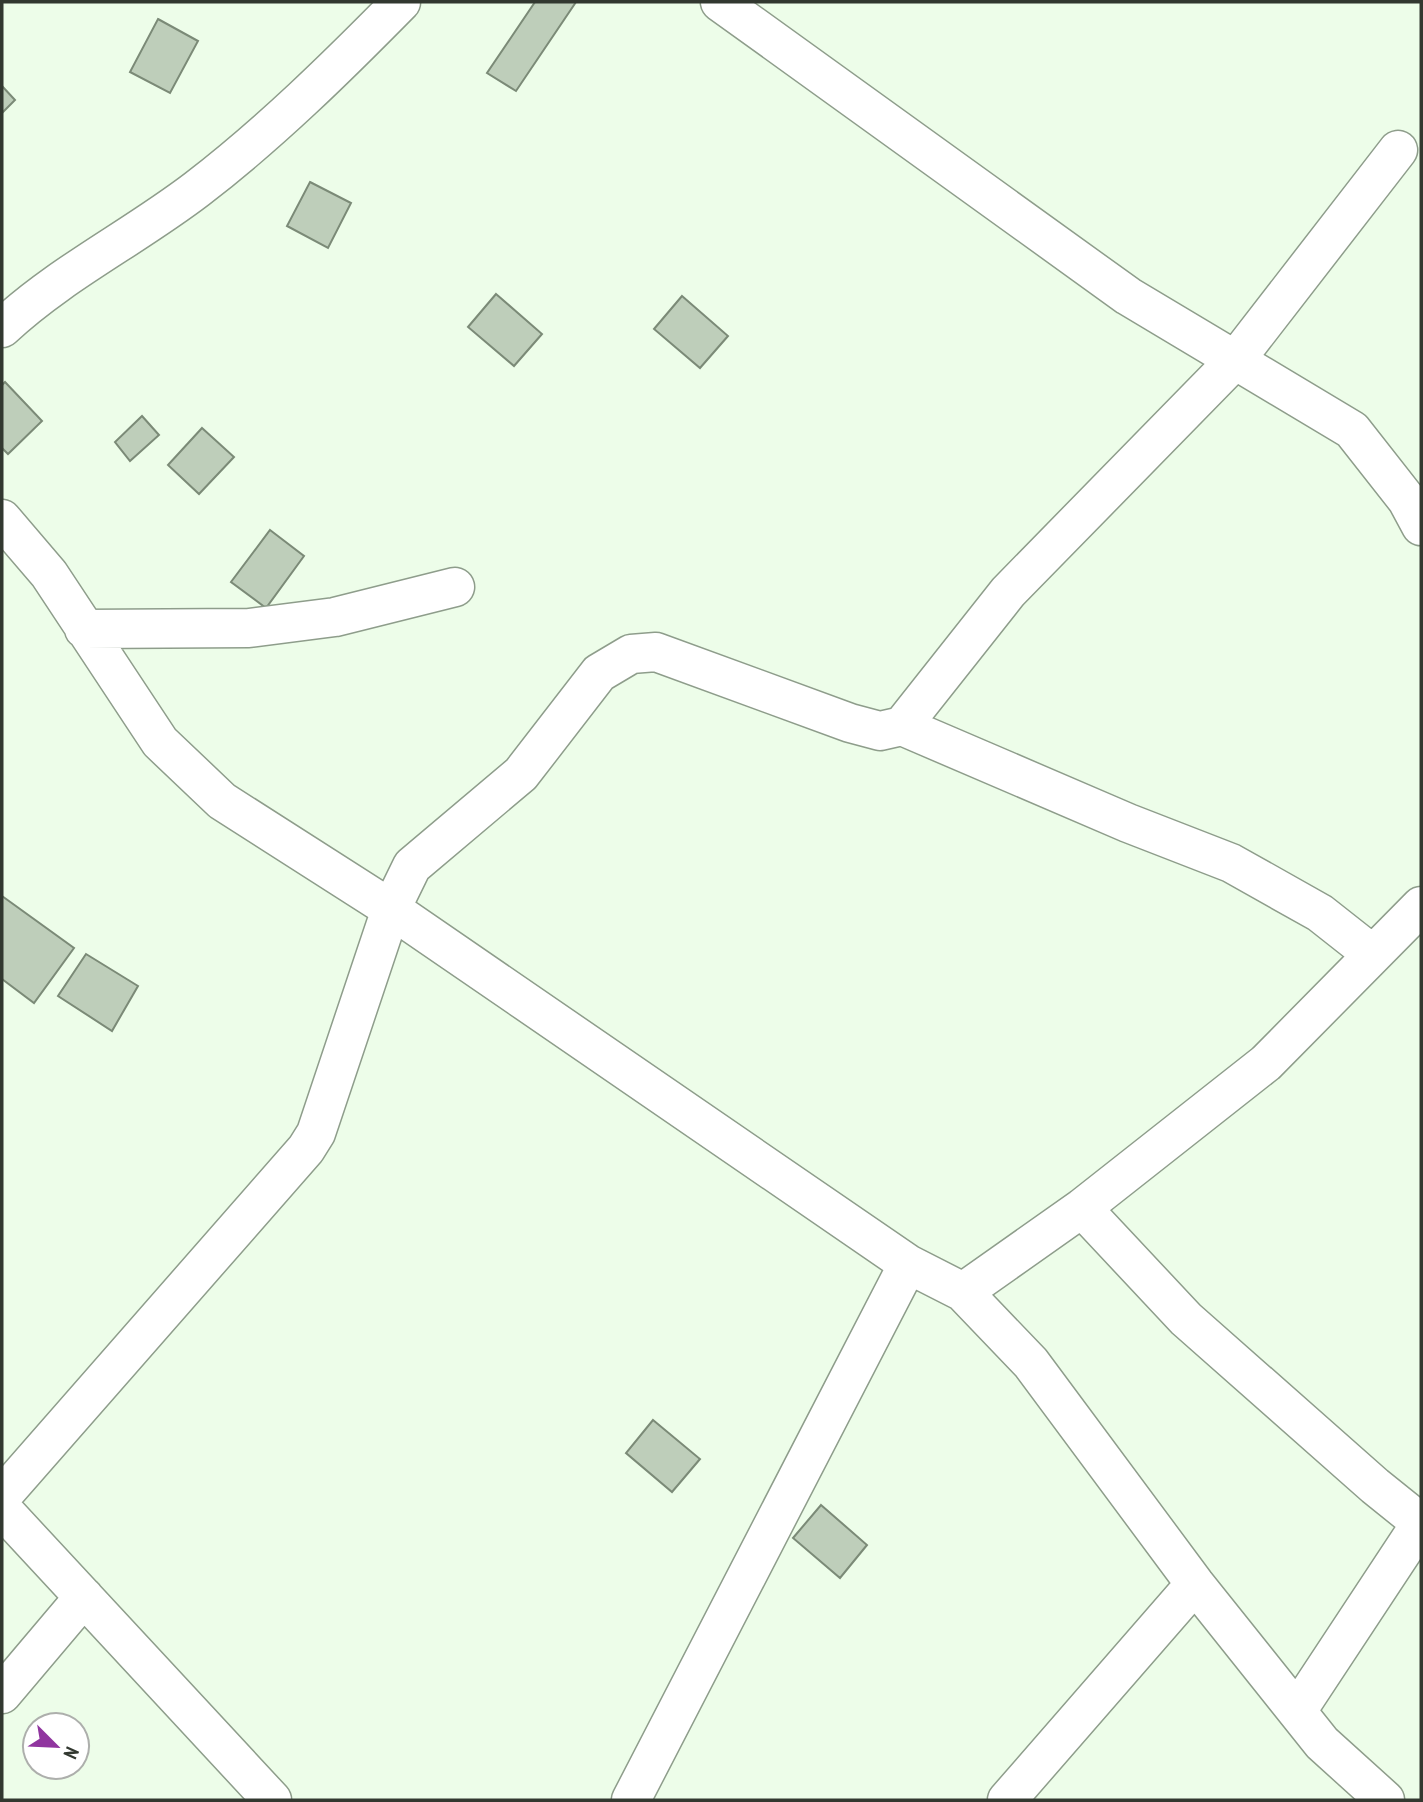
<svg xmlns="http://www.w3.org/2000/svg" width="1423" height="1802" viewBox="0 0 1423 1802" font-family="'PT Sans Narrow',sans-serif">
	<style>
		.building { fill: #beceba; stroke: #7b8a77; stroke-width: 2 }
		.lines { fill: none; stroke-linecap: round; stroke-linejoin: round }
		.minor-casing { stroke: #8e9d8b; stroke-width: 41 }
		.minor { stroke: #fff; stroke-width: 38 }
	</style>
	<rect width="100%" height="100%" fill="#edfde9"/>
	<path class="building" d="M535 2H576L516 91 487 73Z
		M158 19 198 41 170 93 130 72Z
		M2 86 15 100 2 113Z
		M310 182 351 203 328 248 287 226Z
		M496 294 542 334 514 366 468 327Z
		M682 296 728 336 700 368 654 329Z
		M5 382 42 421 8 454 2 448V385Z
		M142 416 159 435 130 461 115 442Z
		M202 428 234 457 199 494 168 465Z
		M270 530 304 556 266 608 231 582Z
		M2 896 74 948 34 1003 2 979Z
		M86 954 138 986 112 1031 58 996Z
		M653 1420 700 1459 672 1492 626 1453Z
		M821 1505 867 1545 840 1578 793 1538Z"/>
	<g class="lines">
		<defs>
			<path id="minor" d="M720 2 1128 296 1352 430 1407 500 1421 526
				M2 328C61 273 133 238 197 189 270 133 337 67 401 2
				M2 519 49 574 160 742 222 801 391 909 908 1264 963 1292 1031 1363 1195 1584 1322 1743 1385 1800
				M84 629 249 628 335 617 455 587
				M902 726 1008 592 1237 358 1398 150
				M1082 1208 1186 1319 1375 1486 1421 1523
				M963 1292 1082 1208 1266 1063 1421 906
				M2 1496 306 1149 316 1133 391 909 412 866 521 774 599 673 631 654 656 652 850 723 880 731 902 726 1128 823 1231 863 1320 913 1372 954
				M2 1509 272 1800
				M2 1694 84 1597
				M1297 1711 1421 1523
				M631 1800 908 1264
				M1007 1800 1195 1584"/>
		</defs>
		<use href="#minor" class="minor-casing"/>
		<use href="#minor" class="minor"/>
	</g>
	<rect width="1423" height="1802" fill="none" stroke="#323830" stroke-width="7"/>
	<g transform="translate(56 1746) rotate(114)"><circle r="33" fill="#ffffff" stroke="#adafac" stroke-width="2"/>
	<path d="M0-5L12 26L0 18L-12 26Z" fill="#90359f"/>
	<text y="-10" font-size="19" font-weight="bold" text-anchor="middle" fill="#323830">N</text>
	</g>
</svg>
